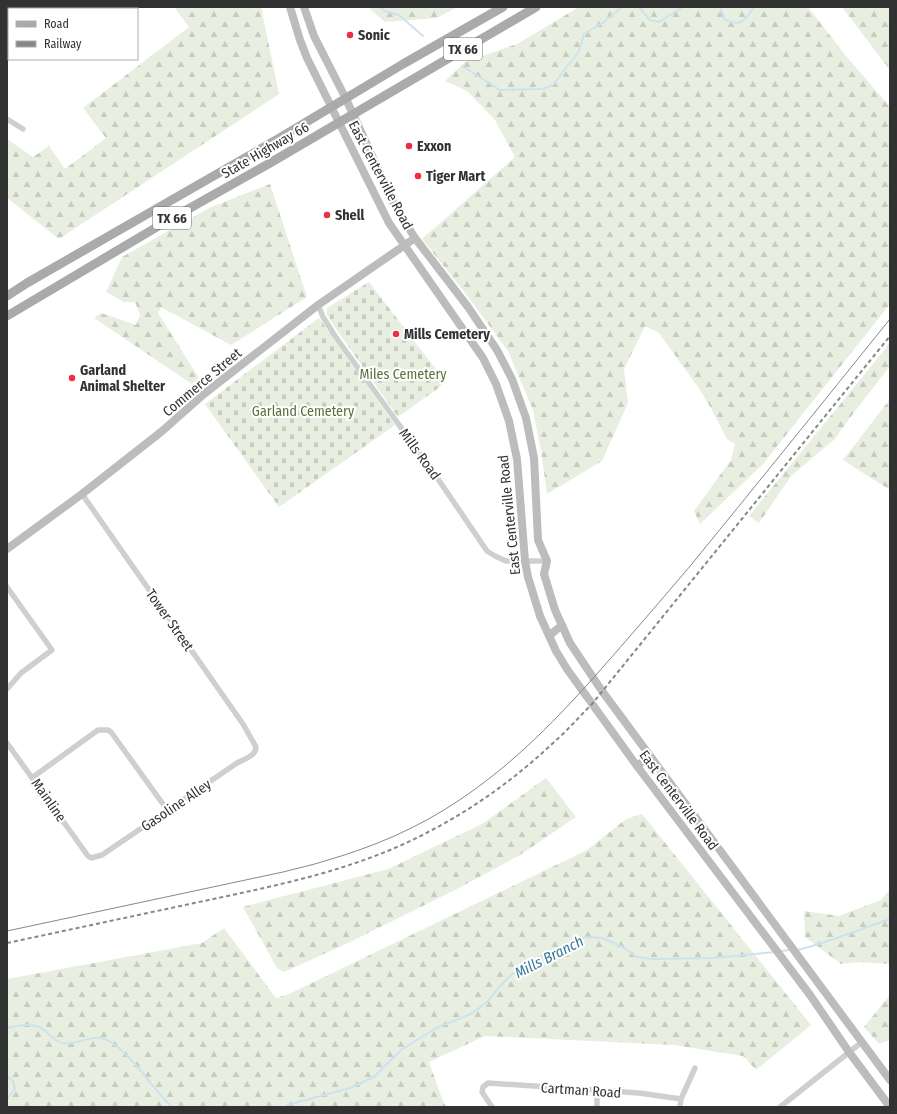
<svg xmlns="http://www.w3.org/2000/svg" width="897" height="1114" viewBox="0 0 897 1114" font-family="'Fira Sans Condensed',sans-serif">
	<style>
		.forest { fill: url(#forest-firs) }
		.cemetery { fill: url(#cemetery-stones) }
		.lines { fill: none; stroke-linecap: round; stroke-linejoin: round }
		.stream { stroke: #cbe3ef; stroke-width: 2 }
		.street { stroke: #cfcfcf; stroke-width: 5.5 }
		.secondary { stroke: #bcbcbc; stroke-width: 8 }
		.primary { stroke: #aaa; stroke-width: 9 }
		.tram { stroke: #878787; stroke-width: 1 }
		.rail { stroke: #878787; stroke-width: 2; stroke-dasharray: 4 3; stroke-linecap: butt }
		.poi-dot { fill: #f02c42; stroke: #fff; stroke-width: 1.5 }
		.labels { text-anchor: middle; stroke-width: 4; stroke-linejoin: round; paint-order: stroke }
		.shield { fill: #fff; stroke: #707070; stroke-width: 1 }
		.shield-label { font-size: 13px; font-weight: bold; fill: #323232 }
		.poi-label { font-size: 14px; font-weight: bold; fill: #323232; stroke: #fff; text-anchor: start }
		.street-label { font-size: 14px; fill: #323232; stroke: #fff }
		.park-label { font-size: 14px; fill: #57713b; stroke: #fff }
		.water-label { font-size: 15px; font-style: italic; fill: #39789b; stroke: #fff }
	</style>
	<defs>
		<pattern id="forest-firs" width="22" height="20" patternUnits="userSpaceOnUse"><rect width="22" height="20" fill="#e8efe0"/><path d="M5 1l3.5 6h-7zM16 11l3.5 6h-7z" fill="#c7cdc1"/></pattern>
		<pattern id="cemetery-stones" width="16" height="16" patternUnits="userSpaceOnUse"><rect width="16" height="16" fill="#e8efe0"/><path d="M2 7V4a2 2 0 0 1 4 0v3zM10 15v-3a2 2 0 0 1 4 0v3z" fill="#c7cdc1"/></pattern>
	</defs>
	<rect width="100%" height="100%" fill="#fff"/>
	<path class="forest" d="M174 7H261L279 94 59 239 7 198V139L33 157 49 146 65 169 106 138 83 108 189 27Z
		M368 7H457L437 18 385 22Z
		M579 7H808L846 56 890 107V304L763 464 700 524 694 511 731 460 735 444 727 439 712 410 698 387 659 333 645 326 624 369 628 403 602 461 547 494 541 451 533 410 508 351 466 294 422 239 515 157 495 120 467 91 445 81 465 62 517 44Z
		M842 7H890V70Z
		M270 184 307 297 231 345 161 307 158 313 199 378 192 384 94 318 101 313 136 325 140 315 135 302H124L106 292 122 257 211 207Z
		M890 343V366L849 419 835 439 792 475 759 523 749 516Z
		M890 399V490L843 460Z
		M546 778 576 817 520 855 457 889 348 943 284 972 277 968 243 907 388 869 482 824Z
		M642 814 811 1025 756 1070 743 1056 674 1045 485 1036 429 1062 443 1101 446 1107H7V979L202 943 224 928 276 998 289 994 587 850 626 819Z
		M890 889V964L860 962 841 964 805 937 804 911 839 916 881 900Z
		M890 995V1040L879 1044 864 1027Z"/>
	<path class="cemetery" d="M369 282 444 380 440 387 398 417 334 326 327 315V308Z
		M319 318 395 425 279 507 205 404Z"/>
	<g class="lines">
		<path class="stream" d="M380 7 385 11 399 15 423 36
			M639 7 650 20 659 22 683 7
			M720 7 725 20C742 27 745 20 754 7
			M462 66 500 90 543 89 553 85 579 51 584 34 604 22 622 7
			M797 950 802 949 834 939 890 919
			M781 951 790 950
			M7 1028C18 1026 33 1022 43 1029 49 1033 54 1041 62 1043 75 1046 88 1036 101 1038 124 1042 154 1091 172 1107
			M7 1076 13 1081 15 1089 7 1099
			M286 1107 287 1105 350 1088 374 1077 401 1050 436 1028 471 1014 487 1002 499 987 512 974 562 947 585 937 602 938 621 946 637 957 652 959 714 958 774 952"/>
		<path class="street" d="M7 27 9 26
			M7 119 23 129
			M318 305 323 317 335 336 438 479 487 551 495 556 506 561H547
			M7 587 52 650 21 673 7 689
			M7 743 88 856 91 858 102 855 237 763C244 759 256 756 256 747L243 724 82 494
			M33 777 98 730H108L111 732 168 811
			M597 1091V1107
			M492 1107 482 1092 483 1087 488 1083 639 1093 681 1099
			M680 1107 681 1099 695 1068
			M780 1107 862 1042"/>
		<path class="secondary" d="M290 7 300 40 307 58 389 223 483 358 496 384 509 421 517 459 525 561 528 577 540 616 556 651 567 669 637 766 810 995 849 1052 890 1107
			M304 7 314 36 346 99 395 206 415 238 468 307 497 350 512 379 526 418 534 458 538 540 547 561 544 574 555 610 570 643 602 691 890 1080
			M7 549 82 494 161 432 204 394 318 305 415 238
			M549 636 562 625
			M637 766 650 756"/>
		<path class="primary" d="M7 296 27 283 278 139 403 64 503 7
			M7 316 167 221 270 163 536 7"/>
		<path class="tram" d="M7 931 283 872C298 868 313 865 328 860 373 847 418 828 458 801 515 763 558 718 603 667 633 633 662 599 691 565 758 483 824 401 890 319"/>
		<path class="rail" d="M7 943C73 929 138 915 204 901 283 884 360 869 432 830 476 807 517 777 553 743 567 731 579 717 592 704L890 336"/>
	</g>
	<g class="poi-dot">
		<circle cx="350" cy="35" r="4"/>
		<circle cx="409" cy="146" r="4"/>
		<circle cx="418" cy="176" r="4"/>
		<circle cx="327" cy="215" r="4"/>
		<circle cx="396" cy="334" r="4"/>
		<circle cx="72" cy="378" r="4"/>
	</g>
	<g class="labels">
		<g class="shield">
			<rect x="444" y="38" width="38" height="22" rx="3"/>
			<rect x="153" y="207" width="38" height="22" rx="3"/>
		</g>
		<g class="shield-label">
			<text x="463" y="54">TX 66</text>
			<text x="172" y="223">TX 66</text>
		</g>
		<g class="poi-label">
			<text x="358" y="40">Sonic</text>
			<text x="417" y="151">Exxon</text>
			<text x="426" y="181">Tiger Mart</text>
			<text x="335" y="220">Shell</text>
			<text x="404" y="339">Mills Cemetery</text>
			<text x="80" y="375">Garland<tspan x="80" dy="16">Animal Shelter</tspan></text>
		</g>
		<g class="street-label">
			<text transform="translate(265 150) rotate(-30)" y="5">State Highway 66</text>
			<text transform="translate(381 175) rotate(62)" y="5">East Centerville Road</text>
			<text transform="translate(202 382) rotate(-40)" y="5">Commerce Street</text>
			<text transform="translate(420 454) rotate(54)" y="5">Mills Road</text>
			<text transform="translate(509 515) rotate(-96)" y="5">East Centerville Road</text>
			<text transform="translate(170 620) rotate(55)" y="5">Tower Street</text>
			<text transform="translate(49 800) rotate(55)" y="5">Mainline</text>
			<text transform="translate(679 800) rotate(53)" y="5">East Centerville Road</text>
			<text transform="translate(176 805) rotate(-34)" y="5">Gasoline Alley</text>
			<text transform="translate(581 1090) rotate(4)" y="5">Cartman Road</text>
		</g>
		<g class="park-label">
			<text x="403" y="379">Miles Cemetery</text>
			<text x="303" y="416">Garland Cemetery</text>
		</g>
		<g class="water-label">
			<text transform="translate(549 957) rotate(-27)" y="5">Mills Branch</text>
		</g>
	</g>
	<rect width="897" height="1114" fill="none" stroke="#323232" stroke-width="16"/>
	<rect x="8" y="8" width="130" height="52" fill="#ffffff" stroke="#adadad"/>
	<rect x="16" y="21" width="20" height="6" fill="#aaaaaa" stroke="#adadad"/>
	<text x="44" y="28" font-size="12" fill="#323232">Road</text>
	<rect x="16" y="41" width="20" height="6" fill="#878787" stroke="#adadad"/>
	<text x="44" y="48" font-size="12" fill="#323232">Railway</text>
</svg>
